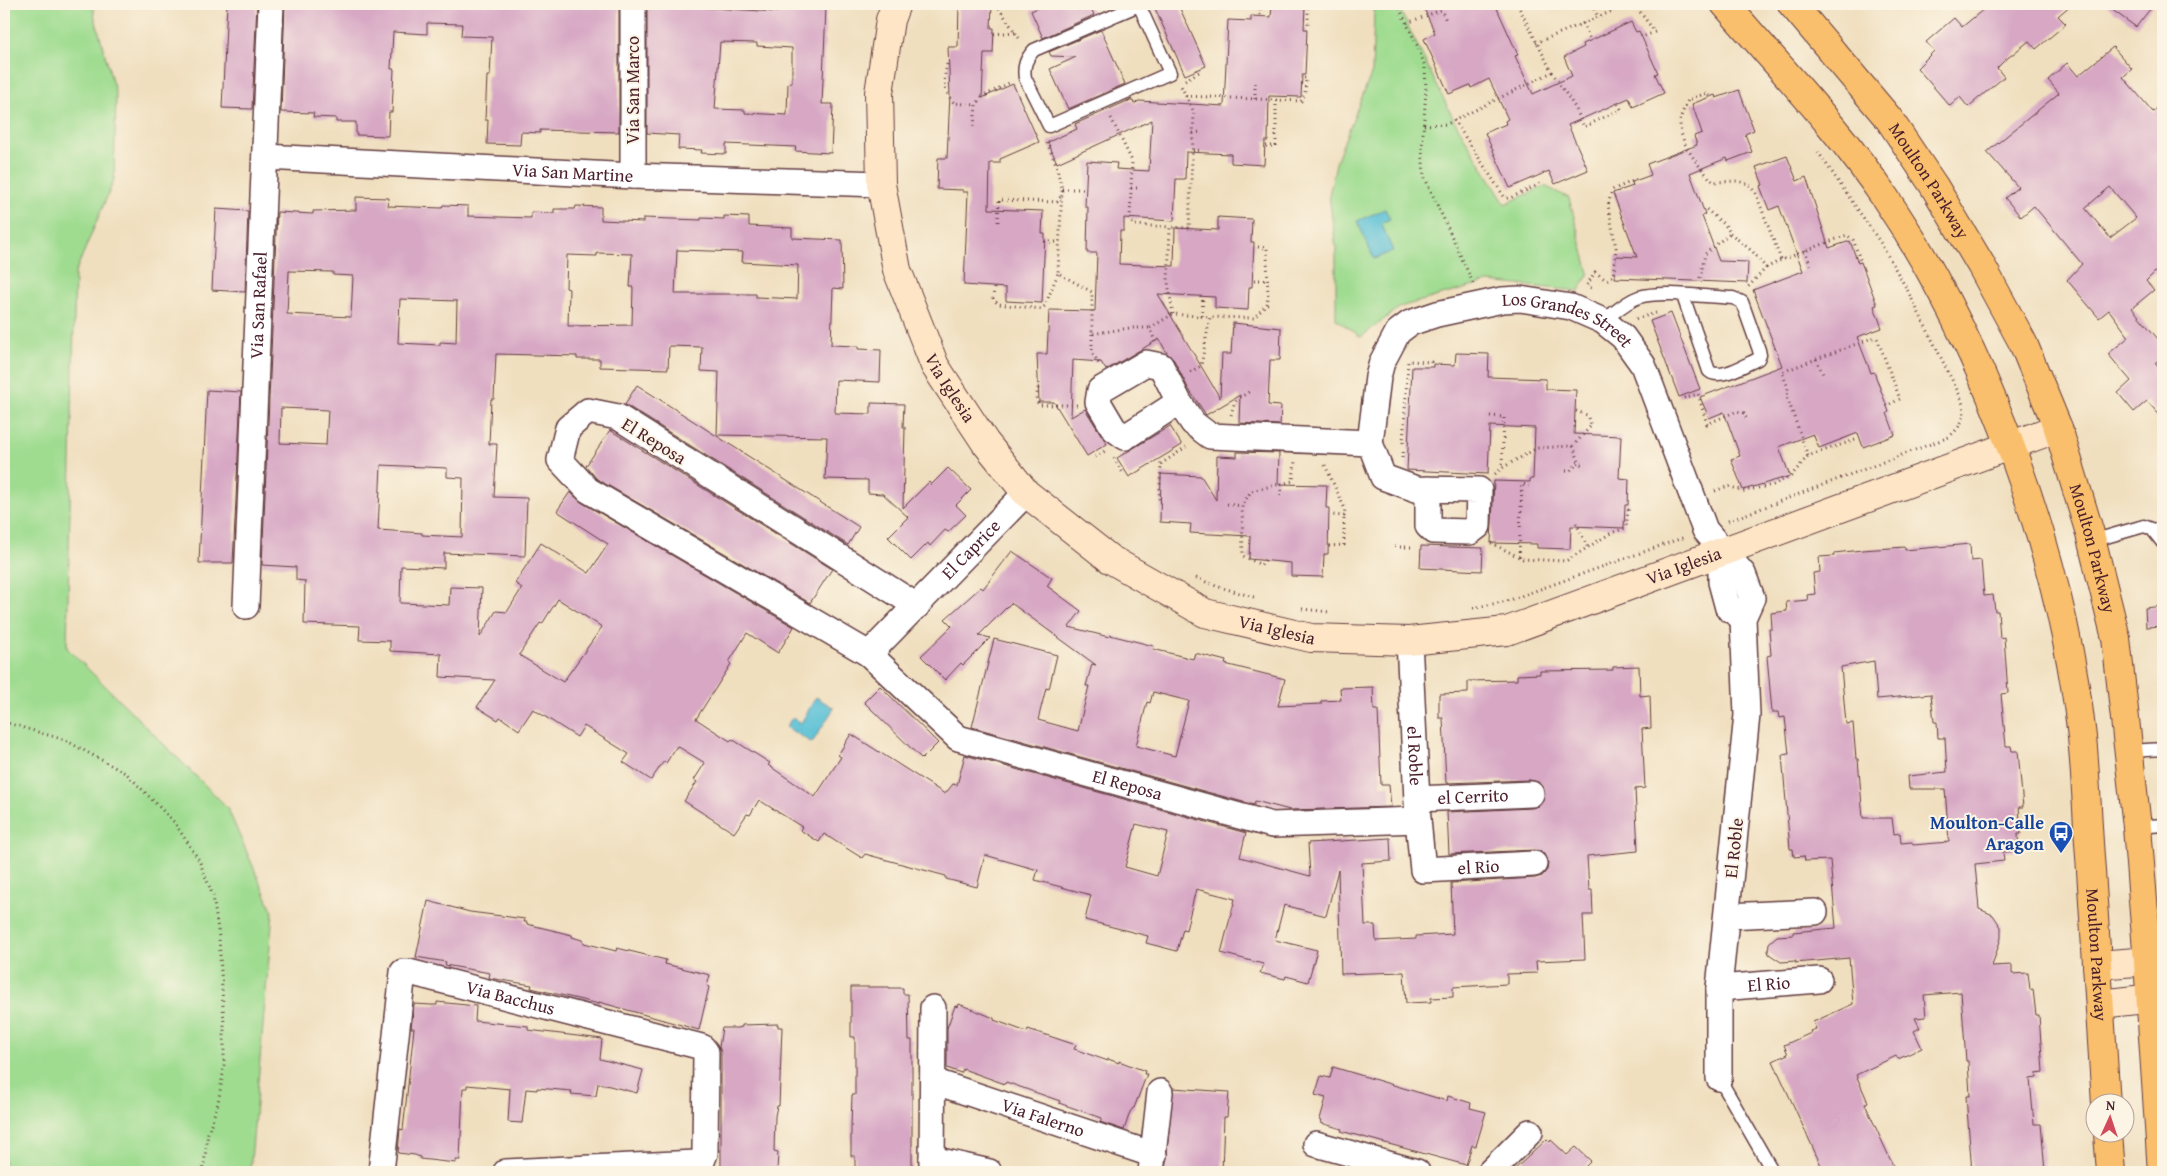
<svg xmlns="http://www.w3.org/2000/svg" width="2167" height="1176" viewBox="0 0 2167 1176" font-family="'Gentium Book Plus',serif">
	<style>
		.green { fill: #9fdc90; stroke: #747e5e }
		.water { fill: #58c0d5; stroke: #517080 }
		.building { fill: #d7a7c4; fill-rule: evenodd }
		.lines { fill: none; stroke-linecap: round; stroke-linejoin: round }
		.lane-casing { stroke: #633c41; stroke-width: 15 }
		.street-casing { stroke: #633c41; stroke-width: 28 }
		.secondary-casing { stroke: #633c41; stroke-width: 30 }
		.primary-casing { stroke: #633c41; stroke-width: 30 }
		.path { stroke: #633c41; stroke-width: 3; stroke-dasharray: 1 4; stroke-linecap: butt }
		.lane { stroke: #fff; stroke-width: 12 }
		.street { stroke: #fff; stroke-width: 25 }
		.secondary { stroke: #fde5c5; stroke-width: 28 }
		.primary { stroke: #f9bf6d; stroke-width: 28 }
		.labels { text-anchor: middle; stroke-width: 4; stroke-linejoin: round; paint-order: stroke }
		.street-label { font-size: 18px; fill: #4a1f2b; stroke: #fcf5e5 }
		.transit-label { font-size: 18px; font-weight: bold; fill: #164399; stroke: #fcf5e5; text-anchor: end }
	</style>
	<rect width="100%" height="100%" fill="#fcf5e5"/>
	<filter id="ink" filterUnits="userSpaceOnUse"><feTurbulence type="fractalNoise" baseFrequency=".02" numOctaves="2"/><feDisplacementMap in="SourceGraphic" scale="10" xChannelSelector="R" yChannelSelector="G"/><feConvolveMatrix kernelMatrix="1 2 1 2 8 2 1 2 1" color-interpolation-filters="sRGB"/></filter>
	<filter id="wash" filterUnits="userSpaceOnUse"><feTurbulence type="fractalNoise" baseFrequency=".0096" numOctaves="4" result="noise"/><feDisplacementMap in="SourceGraphic" scale="20" xChannelSelector="R" yChannelSelector="G"/><feGaussianBlur stdDeviation="1.12" result="paint"/><feColorMatrix in="noise" values="0 0 0 0 0 0 0 0 0 0 0 0 0 0 0 0 0 1.4 0 .05"/><feComposite in="paint" operator="in"/></filter>
	<g filter="url(#wash)">
		<rect width="100%" height="100%" fill="#f0dfbf"/>
		<path class="green" d="M4 4H94V14L116 95 114 180 75 273 67 648 227 807 273 912 250 1172H4Z
			M1394 4H1397L1454 120 1505 204 1545 186 1569 198 1589 273 1579 291 1488 282 1400 307 1361 337 1336 319V248L1329 195 1337 159 1372 72 1374 10Z"/>
		<path class="water" d="M1385 209 1390 219 1381 223 1393 251 1374 259 1357 221Z
			M816 697 834 708 812 743 786 727 792 718 801 723Z"/>
		<g id="blocks">
			<path class="building" d="M227 4H257L252 109 222 108Z
				M285 4H619V132L540 130V133L521 132 520 145 487 144 488 120H485L487 76H490L492 37 461 36 462 24 427 23V34L393 32 391 69H394L392 112H389L388 136 356 135V122H336V118L313 117 314 113 281 112Z
				M647 4 778 12V4H803V6L826 7 822 104H833L831 153 795 151 796 147 726 144V154L701 153 702 150 678 149 679 135 647 133ZM720 42 757 43V46L792 48V83H788L787 115 745 113V110L715 109Z
				M959 4H992L991 28H994L993 53H984L982 98 1013 84 1039 142 1000 159V163H990L989 209 1043 211 1042 234H1045L1042 303 1006 301V288L964 285 968 192H963V190L937 189 938 158H947L950 95 948 47H958Z
				M1047 4H1089L1094 15 1043 38 1031 11Z
				M1153 4H1178L1206 66 1185 75Z
				M1422 4H1495L1518 55 1515 56 1533 94 1572 76 1564 57 1584 47 1583 44 1631 22 1636 32 1639 31 1658 73 1655 74 1664 93 1633 107 1629 98 1568 125 1588 170 1555 184 1549 171 1510 188 1485 133 1506 124 1505 121 1508 119 1489 79 1471 88 1470 85 1449 94 1424 39 1435 33Z
				M1990 4H2072L2058 16 2066 24 2036 49 2029 41 2004 61 1997 68 2004 77 1968 107 1960 97 1950 106 1917 68 1934 51 1926 42 1954 18 1962 27Z
				M2104 4H2154L2136 27Z
				M1272 5 1305 6 1304 29H1307L1305 75H1302L1301 97 1269 96 1268 141H1265L1264 165 1231 163V154L1186 152 1185 179H1176L1174 221 1124 218V231H1120L1119 264 1174 266 1175 228 1218 230V217L1252 219 1251 242H1254L1252 287H1249L1248 310 1215 308V297L1158 294 1220 398 1222 354H1231L1233 323 1281 328 1280 360H1270L1268 405 1281 406 1280 425 1239 423 1240 395 1206 415 1188 388 1174 360 1167 353 1159 339 1106 370 1101 362 1073 360 1071 417 1085 409 1107 444 1087 456 1054 402H1039L1037 354H1047L1049 310 1095 311 1097 253H1087L1088 207H1085L1087 161 1117 163 1116 169 1149 171 1152 120 1057 163 1048 142 1077 129 1075 124 1132 99 1127 101H1133L1134 104 1139 101 1224 106 1228 20 1251 21V16L1271 17Z
				M1101 30 1125 84 1068 109 1050 69 1076 57 1051 56 1049 52Z
				M2113 47 2132 69 2123 77 2153 112 2163 103V264L2146 281 2154 290 2132 308 2163 345V356L2155 363 2163 373V419L2147 401 2134 412 2118 393 2131 381 2108 354 2129 337 2109 310 2099 318 2067 280 2082 264 2034 206 2021 217 2005 198 2018 187 1987 152 2059 93 2048 80 2067 63 2078 76ZM2110 187 2136 218 2110 238 2085 208Z
				M1739 90 1754 130 1745 134 1752 152 1728 161 1727 158 1690 173 1705 214 1702 216 1719 261 1748 262 1747 283 1615 278 1616 256 1637 257 1613 193 1633 186 1632 182 1651 175 1647 164 1697 145 1694 136 1702 133 1692 104 1715 95 1716 98Z
				M1787 156 1797 181 1806 177 1829 248 1850 241 1858 263 1861 262 1877 305 1874 306 1882 328 1857 337 1871 373 1874 372 1889 412 1887 413 1895 435 1863 447 1858 433 1819 448 1813 434 1779 447 1790 476 1743 490 1731 459 1740 456 1724 412 1709 418 1700 397 1782 366 1753 290 1803 271 1779 206 1769 210 1760 186 1763 185 1756 167Z
				M356 197 389 198 388 206 442 208 443 205 468 206V216L531 218V212L554 213V209H575L576 206 601 207V220L643 222V218L701 220V218L724 219V216L749 217V226L792 228V238L842 240 843 289 833 288 831 345 858 346V349L881 350 880 382 836 380 835 413 871 414V403L904 404 903 427H905L903 508 929 482 931 485 948 468 971 490 956 505 966 515 948 532 945 530 930 546 928 543 911 560 888 537 908 517 883 494 868 493V480L825 479 827 437 717 435 719 372 701 371 702 347 669 346 668 369 600 367V359H577V356L496 354 494 399H491L489 444H497L494 497 527 498 525 556 444 553V568L401 566 400 603 449 605 450 587 482 588 480 637 496 611 507 612 522 588 515 583 541 543 589 573 608 544 557 511 570 492 581 502 794 627 778 653 747 633 729 662 731 664 696 719 730 741 732 739 770 763 768 765 815 797 841 757 838 755 851 734 945 794 953 784 957 785 965 755 1246 833 1240 857 1310 876 1308 843 1390 838 1391 861 1362 863 1365 925H1375L1376 941 1416 939V936L1453 934 1451 883 1535 878 1542 876 1547 870 1548 863 1546 856 1540 851 1534 850 1449 854 1447 812 1532 808 1539 806 1543 801 1545 793 1543 786 1538 782 1530 780 1446 783 1443 718H1439V694L1468 693V681L1517 680V675L1540 674V671L1613 670V667L1639 666 1640 696 1650 695 1651 728 1642 729 1645 788 1635 789 1638 851 1587 856 1589 890H1592L1593 915H1583L1585 959 1536 961 1537 973 1507 974V984L1453 987V997L1431 998V1002L1406 1003 1404 972 1341 974 1338 870 1326 916 1284 905 1275 940 1317 950 1308 982 1286 976 1285 979 1260 973 1263 964 1221 953 1235 899 1196 889 1186 930 1183 929 1177 951 1146 943 1148 936 1085 920 1091 895 1035 880 1038 870 985 855 977 887 946 879V876L865 854 862 858 824 834 819 842 800 830 802 827 759 800 750 815 747 814 734 833 684 801 697 782 694 780 705 763 677 746 666 763 664 761 651 780 623 762 629 754 584 726 577 737 533 709 519 730 500 717 498 720 477 707 495 680 440 677 441 654 390 651V641L359 640 360 626 304 624 305 581 296 580V567L262 565 277 212 313 214V211L356 210ZM677 250 743 252 742 262 798 265 797 299 756 297V294H675ZM597 253 632 254 630 287H633L632 325 568 326 569 289 566 288 567 255 597 256ZM289 271 333 272V275L353 276 351 317 287 314ZM400 299 457 301 456 343 440 342V345L398 343ZM281 408 328 410 326 445 280 443ZM381 465 447 468V477L463 478 462 537 422 535V533L378 530ZM558 599 602 627 563 682 519 655 540 623 542 624ZM1136 824 1168 832 1157 876 1125 867Z
				M216 209 248 211 245 292 212 290Z
				M1671 313 1700 389 1679 397 1650 321Z
				M1456 353 1489 354 1488 377 1546 379V389L1576 390 1574 434 1621 436 1619 478 1629 479 1628 505H1625L1624 528 1571 526 1570 549 1537 548V544L1491 543 1494 481 1530 482V479H1533L1535 428 1490 426 1488 474 1407 470 1412 367H1433V364L1455 365Z
				M637 385 859 527 848 545 626 405 625 404Z
				M207 390 241 392 233 563H199Z
				M1170 426 1182 445 1129 477 1117 458Z
				M610 430 832 569 810 603 597 479 586 466Z
				M1237 452 1279 453 1278 484 1327 485 1326 508H1329L1328 554H1324L1323 577 1291 576V563L1249 559 1250 536 1190 533 1191 524 1160 522 1161 474 1201 476 1216 500 1217 456 1237 457Z
				M1970 544 1971 561 1981 560 1984 596 1993 595 1995 611H1998L2000 638 2004 637 2008 693 2001 694 2006 746H2011L2012 751H2018L2023 807H2019L2021 834H2018L2019 851 2003 852 2004 861 1975 864 1979 909 1993 915 2001 927V938L1992 966 2012 965V974L2028 973 2030 990 2033 989 2036 1015H2039L2043 1072 2036 1073 2037 1078 2030 1079 2034 1124H2041L2045 1172H1972L1966 1096H1970L1968 1061H1966L1961 992 1924 995 1926 1017 1915 1018 1920 1028 1914 1031 1922 1048 1898 1059 1896 1056 1856 1075 1868 1102 1865 1104 1896 1172H1824L1773 1061 1788 1054 1784 1045 1811 1033 1810 1031 1816 1029 1813 1022 1853 1004 1849 958 1795 963 1796 961 1781 962 1769 954 1768 951 1769 943 1777 936 1793 935V932L1836 928 1830 860 1805 861 1804 856 1794 857 1793 849H1790L1782 755 1789 754 1785 717 1779 718 1778 712H1772L1767 656 1771 655 1769 629H1772L1771 613 1787 611 1786 602 1808 600 1807 595 1815 594 1813 573 1820 572 1819 557 1834 556V553L1862 550 1905 547V550ZM1874 661 1877 699 1931 694 1934 722H1937L1938 738H1945L1947 772 1908 776 1909 789H1945L1949 842 1913 845 1912 842 1901 843 1900 833 1894 834 1892 818H1863L1858 759H1856L1853 723 1846 724 1841 667Z
				M1421 546 1483 548 1482 571 1420 568Z
				M1012 551 1052 578 1047 586 1081 611 1069 627 1109 637 1110 635 1154 646 1153 649 1193 659 1195 653 1226 661 1225 664 1285 679 1278 706 1321 704V701L1341 700 1340 688 1373 687 1374 710H1378L1381 785H1389L1391 807 1290 810 1255 801 1254 805 972 727 994 639 1057 655 1049 689 1046 688 1038 720 1078 731 1089 686H1086L1092 664 1096 665 1011 603 979 635 990 638 963 665 961 663 945 680 921 656 952 626 945 619 981 587 983 589ZM1153 692 1189 701 1175 756 1136 746 1147 702 1150 703Z
				M2163 606V626L2146 627 2145 608Z
				M880 686 938 743 922 759 864 702Z
				M428 901 470 912 525 919 524 922H527V924L572 935V937L582 940 584 943 616 951 617 948 666 960 665 964 710 975 707 986 709 987 699 1030 599 1002V1004L531 988 532 985 489 978 490 973 445 965 446 962 416 957Z
				M851 987H889V988H903V994H908L909 1040H912V1172H858V1170L855 1168V1156H851V1128L852 1095H855V1037H851Z
				M437 1002 476 1006 475 1021 528 1026V1030L602 1039 600 1059 643 1070 637 1093 598 1083 596 1096 571 1094 572 1091 537 1088V1090L526 1089 522 1123 508 1122 510 1089 467 1085V1088H463L460 1160H456V1163L420 1159V1157L415 1155 398 1153 400 1129 403 1130 408 1085 414 1028H411L414 1004 431 1005H437Z
				M959 1004 994 1018V1020L1027 1032 1028 1029 1076 1045 1074 1049 1108 1061V1059L1119 1063V1061L1145 1071 1144 1074H1147L1134 1108H1133L1130 1112 1124 1130 1100 1122 1102 1118 1059 1103 1060 1101 1006 1082 1005 1084 963 1069 961 1073 947 1068V1028L955 1006 958 1007Z
				M778 1024V1027H782L779 1106H777L775 1116 774 1151 778 1152 777 1172H721V1052L719 1047 722 1028H737L742 1027V1025Z
				M1333 1067 1447 1101 1448 1096 1471 1103 1470 1108 1486 1112 1476 1146 1472 1145 1466 1165 1341 1131 1342 1129 1321 1123 1322 1120 1320 1119 1326 1098 1315 1095 1321 1076 1330 1078Z
				M1173 1088 1229 1092 1227 1117H1224L1222 1172H1165Z
				M1547 1139 1550 1142 1551 1140 1567 1155 1576 1147 1591 1161 1582 1170 1584 1172H1512Z"/>
		</g>
	</g>
	<g filter="url(#ink)">
		<use href="#blocks" fill-opacity="0" stroke="#633c41" stroke-width="1"/>
		<g class="lines">
			<defs>
				<path id="lane" d="M1138 4 1139 5 1170 73 1049 126 1025 78C1023 66 1026 59 1034 50L1139 5
					M1603 321C1614 313 1625 302 1639 297 1660 290 1708 297 1733 298L1742 302 1759 350 1760 355 1758 359C1746 364 1720 381 1709 371L1683 296
					M2092 541 2144 526 2152 529 2163 543
					M2130 751 2163 749
					M2137 827 2163 825
					M1719 1078 1773 1172"/>
				<g id="street">
					<path id="s1" d="M265 157 633 176 881 184"/>
					<path d="M633 176V4"/>
					<path d="M1179 402 1125 437 1114 429 1098 402 1100 390 1146 363 1161 366 1179 402 1193 423 1210 436 1370 443 1383 477 1416 489 1479 490 1478 526 1470 532 1433 531 1428 526V489"/>
					<path id="s2" d="M1370 443 1378 377 1382 362 1398 332 1410 323 1437 314 1502 300 1520 299 1571 307 1603 321 1623 337 1643 365 1705 530 1743 574 1752 598 1743 618 1747 715 1719 988V1078"/>
					<path d="M1721 551V582L1728 608 1743 618"/>
					<path id="s3" d="M246 606 271 4"/>
					<path id="s4" d="M917 606 618 417 588 411 568 428 560 460 588 490 869 654 958 738 1272 825 1418 820"/>
					<path id="s5" d="M1409 641 1418 820 1423 870 1534 864"/>
					<path id="s6" d="M869 654 1026 493"/>
					<path id="s7" d="M1417 799 1531 794"/>
					<path d="M1727 916 1815 912"/>
					<path id="s8" d="M1719 988 1819 980"/>
					<path id="s9" d="M933 1081 1154 1155"/>
					<path d="M1316 1144 1417 1172"/>
					<path d="M932 1159 989 1172"/>
					<path id="s10" d="M381 1172 403 972H409L702 1047 706 1052 705 1153 702 1161 696 1163 506 1172"/>
					<path d="M932 1172 933 1008"/>
					<path d="M1151 1172 1160 1092"/>
					<path d="M1490 1172 1530 1132"/>
				</g>
				<g id="secondary">
					<path id="s11" d="M896 4 890 20 879 93 881 184 897 270 935 366 985 442 1026 493 1110 559 1205 613 1311 638 1409 641 1507 631 2058 428"/>
					<path d="M2097 965 2163 960"/>
					<path d="M2100 1004 2163 997"/>
				</g>
				<g id="primary">
					<path id="s12" d="M1725 4C1779 67 1839 129 1886 199 1987 349 2062 557 2082 737 2086 777 2087 817 2090 857 2096 939 2101 1021 2106 1104"/>
					<path id="s13" d="M1792 4 1889 119 1934 186 1981 265 2023 343 2058 428 2089 530 2116 638 2137 827 2148 962 2162 1172"/>
					<path d="M2108 1134 2111 1172"/>
				</g>
			</defs>
			<use href="#lane" class="lane-casing"/>
			<use href="#street" class="street-casing"/>
			<use href="#secondary" class="secondary-casing"/>
			<use href="#primary" class="primary-casing"/>
			<path class="path" d="M996 4 1019 38H1022
				M1260 4V17
				M1305 4 1308 7V24
				M1397 4 1418 47 1425 67 1426 90 1422 147 1424 176 1473 283
				M1634 4 1655 32 1642 37
				M1594 9 1598 17
				M1407 23 1441 10 1447 22
				M1583 23 1590 40
				M994 34 1015 32
				M1536 43 1629 4
				M947 64C943 82 942 89 954 103L976 105
				M1552 72 1576 109 1584 127 1621 109 1618 104
				M1185 80 1201 71
				M1186 96 1301 101 1305 94 1306 78H1303
				M1709 96 1707 93 1688 100C1685 107 1680 116 1680 123 1680 145 1699 166 1713 182L1737 181 1749 184 1756 194 1781 260
				M1255 99V83
				M1111 118 1132 161 1130 220 1134 225 1170 227
				M1454 120 1505 198H1510L1540 184
				M1424 125 1447 124 1552 72 1517 4
				M974 126 976 105 982 97 1009 83
				M1193 133 1201 132
				M1047 143 1056 164 1062 189 1058 273 1092 292V334L1129 328H1150
				M1266 146H1276V100
				M1193 151 1200 150
				M1131 188H1139
				M1062 189H1086
				M998 222 999 200 1057 202 1061 196
				M1730 233 1753 252 1766 268 1748 287
				M1045 242H1059
				M1805 250 1811 267
				M1766 268 1779 261 1847 235 1853 240 1861 262
				M1700 278 1705 254 1730 233 1727 227 1706 209
				M1254 280H1268
				M994 288 993 299 998 304 1041 309 1045 306 1058 273
				M1591 288 1587 285 1595 272 1606 280 1613 276 1616 248 1608 205 1612 190 1640 178
				M1173 314 1168 282 1170 227 1189 228 1194 113 1181 86
				M1202 316 1203 296
				M1636 319 1656 313
				M1092 334V352L1099 364
				M1155 342 1150 328 1173 314 1210 317
				M1816 359 1824 376
				M1190 372 1201 366 1210 317 1254 318 1268 303 1267 248 1258 247
				M1039 383 1036 400 1039 405H1077
				M1684 398 1698 394 1707 424 1737 411 1744 413 1747 420
				M1231 415 1235 401 1250 391
				M1490 416 1504 417 1502 467
				M1855 440 1808 456 1787 397 1788 388 1782 372 1872 338H1877L1900 399 1888 405
				M1573 446 1580 464 1583 465
				M1095 457 1105 451
				M1114 458 1124 475
				M1402 458 1408 361 1431 362V366
				M1325 465 1345 509 1344 516 1330 515
				M1566 471H1570L1579 462
				M1495 474 1502 468 1537 448 1573 446 1591 426 1587 415 1576 411
				M1715 491 1728 486 1744 491 1773 485 1791 476 1808 456
				M1281 496V484
				M1161 503 1159 502 1161 464 1186 447
				M1227 504 1242 506
				M1728 521 1949 437C1963 424 1968 415 1960 396L1909 293 1880 242 1818 152
				M1576 523 1588 548
				M1491 543 1523 559 1566 561 1611 533 1626 528 1628 510H1626
				M1329 546 1344 545V516
				M1395 547H1415
				M1519 557 1522 484 1529 486
				M1265 560 1261 565 1243 556 1242 506 1251 491 1293 481 1295 461
				M1196 578 1216 586 1257 598
				M1473 608 1507 601 1685 537
				M1302 609 1330 612
				M4 722 65 740 127 774 174 822 199 860 213 896 219 937 224 1023V1068L218 1103 208 1133 203 1172"/>
			<use href="#lane" class="lane"/>
			<use href="#street" class="street"/>
			<use href="#secondary" class="secondary"/>
			<use href="#primary" class="primary"/>
		</g>
	</g>
	<defs>
		<symbol id="bus-pin" viewBox="-11 -11 22 30"><path d="M0 17L-7.5 6A9.5 9.5 0 1 1 7.5 6Z" fill="#1a4fb4" stroke="#fcf5e5"/><path d="M-5-6H5V4H4V6H2V4H-2V6H-4V4H-5ZM-3.5-4V0h7V-4ZM-3.5 1.2v1.5H-2V1.2ZM2 1.2v1.5H3.5V1.2Z" fill="#fff"/></symbol>
	</defs>
	<g fill-rule="evenodd">
		<use href="#bus-pin" x="2047" y="819" width="28" height="38"/>
	</g>
	<g class="labels">
		<g class="street-label">
			<text transform="translate(633 90) rotate(-90)" y="6">Via San Marco</text>
			<text dy="6" stroke="none"><textPath href="#s1" startOffset="308">Via San Martine</textPath></text>
			<text dy="6" stroke="none"><textPath href="#s13" startOffset="224">Moulton Parkway</textPath></text>
			<text dy="6" stroke="none"><textPath href="#s3" startOffset="301">Via San Rafael</textPath></text>
			<text dy="6" stroke="none"><textPath href="#s2" startOffset="296">Los Grandes Street</textPath></text>
			<text dy="6" stroke="none"><textPath href="#s11" startOffset="399">Via Iglesia</textPath></text>
			<text transform="translate(654 441) rotate(32)" y="6">El Reposa</text>
			<text dy="6" stroke="none"><textPath href="#s13" startOffset="629">Moulton Parkway</textPath></text>
			<text dy="6" stroke="none"><textPath href="#s6" startOffset="146">El Caprice</textPath></text>
			<text dy="6" stroke="none"><textPath href="#s11" startOffset="1239">Via Iglesia</textPath></text>
			<text dy="6" stroke="none"><textPath href="#s11" startOffset="819">Via Iglesia</textPath></text>
			<text dy="6" stroke="none"><textPath href="#s5" startOffset="115">el Roble</textPath></text>
			<text dy="6" stroke="none"><textPath href="#s4" startOffset="1108">El Reposa</textPath></text>
			<text dy="6" stroke="none"><textPath href="#s7" startOffset="56">el Cerrito</textPath></text>
			<text transform="translate(1734 848) rotate(-84)" y="6">El Roble</text>
			<text dy="6" stroke="none"><textPath href="#s5" startOffset="285">el Rio</textPath></text>
			<text dy="6" stroke="none"><textPath href="#s12" startOffset="1049">Moulton Parkway</textPath></text>
			<text dy="6" stroke="none"><textPath href="#s8" startOffset="50">El Rio</textPath></text>
			<text dy="6" stroke="none"><textPath href="#s10" startOffset="312">Via Bacchus</textPath></text>
			<text dy="6" stroke="none"><textPath href="#s9" startOffset="116">Via Falerno</textPath></text>
		</g>
		<g class="transit-label">
			<text x="2044" y="829">Moulton-Calle<tspan x="2044" dy="21">Aragon</tspan></text>
		</g>
	</g>
	<rect width="2167" height="1176" fill="none" stroke="#fcf5e5" stroke-width="20"/>
	<g transform="translate(2110 1118) rotate(3)"><circle r="24" fill="#fcf5e5" stroke="#b59f9b"/>
	<path d="M0-4L9 19L0 12L-9 19Z" fill="#d1495b"/>
	<text y="-8" font-size="14" font-weight="bold" text-anchor="middle" fill="#4a1f2b">N</text>
	</g>
</svg>
